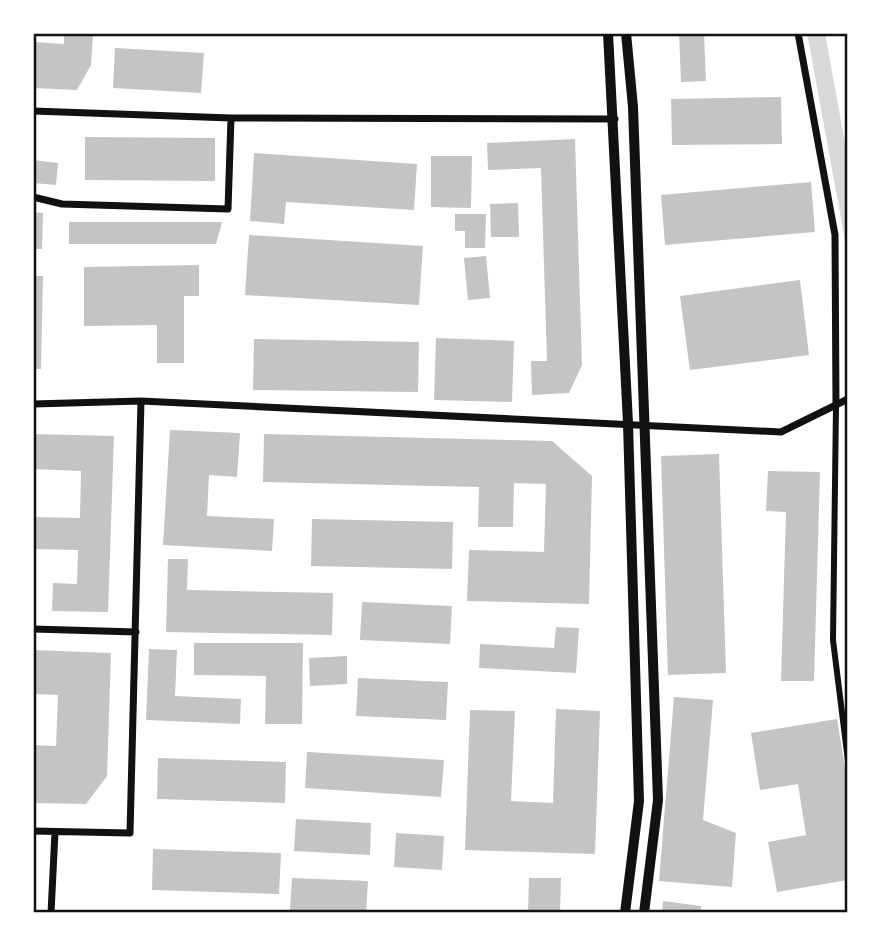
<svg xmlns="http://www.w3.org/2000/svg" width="881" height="946" viewBox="0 0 881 946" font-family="Rubik,sans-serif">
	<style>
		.water { fill: #d9d9d9 }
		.building { fill: #c4c4c4 }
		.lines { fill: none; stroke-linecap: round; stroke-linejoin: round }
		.pedestrian { stroke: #111; stroke-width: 6 }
		.minor { stroke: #111; stroke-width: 7 }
		.tertiary { stroke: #111; stroke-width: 10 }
		.neatline { fill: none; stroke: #111; stroke-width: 2.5 }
	</style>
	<rect width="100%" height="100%" fill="#fff"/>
	<path class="water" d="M807 33H825L848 160V422L847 251Z"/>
	<path class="building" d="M64 33H93L91 65 77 90 33 88V42L64 44Z
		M679 33H704L706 81 681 82Z
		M115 48 204 53 201 93 113 88Z
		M781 97 782 144 672 145 671 99Z
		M85 137 215 138V181L85 180Z
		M575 139 582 365 569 393 532 395 531 361H547L541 168 488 170 487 143Z
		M254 153 417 164 414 210 286 202 284 224 250 221Z
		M431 156H472L471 208 431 207Z
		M33 160 58 163 56 185 33 183Z
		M811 182 815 232 665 245 661 195Z
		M518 203 519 237H491L490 204Z
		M33 212 43 213 42 249H33Z
		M455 214H486L485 248H465V231H455Z
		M69 222H222L216 244H69Z
		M249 235 423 246 419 305 245 295Z
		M486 256 490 298 468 300 464 258Z
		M199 265V296H184V363H157V325L84 326V267Z
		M33 276H43L41 369H33Z
		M800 280 809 355 690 370 680 296Z
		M436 338 514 341 512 402 434 400Z
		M254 339 419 342 418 392 253 390Z
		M170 430 240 433 237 477 209 475 207 516 274 519 272 551 163 545Z
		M33 434 114 436 108 612 52 611 53 583 77 584 78 550 33 549V517L80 518 81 471 33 469Z
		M264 434 552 441 592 476 589 604 467 601 469 550 544 552 546 484 514 483 513 527H478L479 487 263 482Z
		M719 454 726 673 668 675 661 456Z
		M768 471 820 472 814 681H781L786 512 766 511Z
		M312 519 453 522 452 569 311 566Z
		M168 559H188L187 590 333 593 332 635 166 632Z
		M362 602 452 606 450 644 360 640Z
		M556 627 579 628 576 673 479 668 480 644 554 648Z
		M194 643H303L302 724H265L266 676 194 675Z
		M149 649 177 650 175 696 241 699 240 724 146 720Z
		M33 650 111 653 107 776 86 804 33 803V745L56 746 58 695 33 694Z
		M347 656V684L310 686 309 658Z
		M358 678 448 682 446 720 356 716Z
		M674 697 713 700 703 820 736 833 732 887 659 881Z
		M556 709 600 711 595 854 465 850 470 710 515 711 511 801 553 803Z
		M837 719 848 786V880L777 892 768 842 806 835 798 784 760 790 751 733Z
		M307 752 444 760 441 797 305 788Z
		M158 758 286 762 285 803 157 799Z
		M296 819 371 823 370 855 294 851Z
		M396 833 444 836 442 870 394 867Z
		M153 849 281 853 279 894 152 890Z
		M292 878 368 881 366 913 290 910Z
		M529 878H561L560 913H528Z
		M663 901 701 906V913H662Z"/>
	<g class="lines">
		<path class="pedestrian" d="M836 406 833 640 848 761"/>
		<path class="minor" d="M798 33 835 235 836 406
			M33 111 231 118
			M33 197 62 204 228 209 231 118 615 119
			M33 404 141 401 781 432 848 399
			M33 629 136 632
			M33 831 130 833 141 401
			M51 913 55 832"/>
		<path class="tertiary" d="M608 33 628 423 639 801 625 913
			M626 33 633 107 658 800 644 913"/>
	</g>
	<rect width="881" height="946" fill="none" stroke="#ffffff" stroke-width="70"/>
	<rect x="35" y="35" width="811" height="876" class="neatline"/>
</svg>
